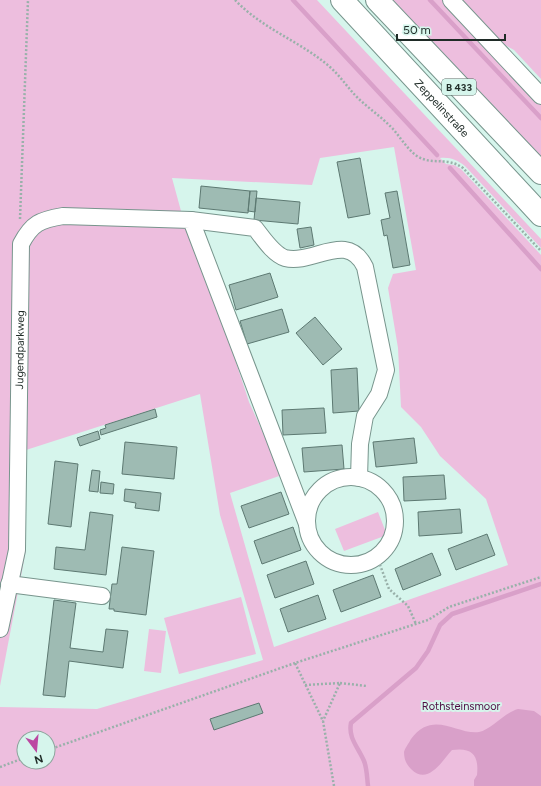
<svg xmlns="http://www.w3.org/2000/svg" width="541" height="786" viewBox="0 0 541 786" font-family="Figtree,sans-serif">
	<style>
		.green { fill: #edbede; fill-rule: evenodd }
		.water { fill: #d9a0c9 }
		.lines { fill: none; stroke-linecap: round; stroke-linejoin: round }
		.stream { stroke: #d9a0c9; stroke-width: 4.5 }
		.building { fill: #9ebbb3; stroke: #5d7972 }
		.minor-casing { stroke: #78958d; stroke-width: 18 }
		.highway-casing { stroke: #78958d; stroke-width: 24 }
		.path { stroke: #99b1aa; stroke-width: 2.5; stroke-dasharray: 2 2; stroke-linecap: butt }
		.minor { stroke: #fff; stroke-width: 16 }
		.highway { stroke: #fff; stroke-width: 22 }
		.labels { text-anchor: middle; stroke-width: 4; stroke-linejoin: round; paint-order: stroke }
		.shield { fill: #d6f5ec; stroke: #566862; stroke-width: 1 }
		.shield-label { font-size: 10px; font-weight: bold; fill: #1f2b27 }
		.street-label { font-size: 11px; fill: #1f2b27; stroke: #d6f5ec }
		.park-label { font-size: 11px; fill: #4e0b42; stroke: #d6f5ec }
	</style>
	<rect width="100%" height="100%" fill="#d6f5ec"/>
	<path class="green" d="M0 0H317L541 239V248L465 166C457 160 451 157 440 158L446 164 454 165 461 169 541 255V786H0V707L97 709 263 660 220 515 200 394 26 450V550L0 686ZM394 147 416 270 393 274 388 288 398 348 401 407 421 427 440 456 486 499 508 565 274 647 230 493 282 475 249 402 199 250 193 239 187 233 172 178 312 185 320 158ZM24 738H48V762H24Z
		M388 0H444L541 104V163Z
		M457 0H541V79L514 50 492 38Z
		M378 512 387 535 344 551 335 529Z
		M241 597 256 654 179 674 164 618Z
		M149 629 166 631 161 673 144 671Z"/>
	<path class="water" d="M518 709 534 711 541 716V786H474V780L477 775C479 756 473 747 452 750 442 761 428 786 411 769 406 764 404 759 404 752 405 748 409 743 411 739 433 709 457 735 479 732 491 730 504 713 518 709Z"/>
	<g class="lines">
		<path class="stream" d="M293 0 437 155
			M430 0 541 118
			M450 168 541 269
			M368 786C367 778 367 768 364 761 358 747 348 738 351 723L416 668 428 651 440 625 452 614 541 584"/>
	</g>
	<path class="building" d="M360 158 370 214 348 218 337 162Z
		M201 186 250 191 248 213 199 208Z
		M250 191H257L255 212 248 211Z
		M397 191 410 265 393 268 387 235 384 236 381 220 390 218 385 193Z
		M256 198 300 202 298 224 254 220Z
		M311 227 314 245 300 248 297 229Z
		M270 273 278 297 236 310 229 285Z
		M282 309 289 332 247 344 240 321Z
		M315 317 342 349 323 365 296 333Z
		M357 368 359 411 333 413 331 370Z
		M324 408 326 433 283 435 282 410Z
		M155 409 157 417 101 435 100 430 106 428 105 425Z
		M98 431 100 439 80 446 77 438Z
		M414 438 417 463 376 467 373 442Z
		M125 442 177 447 174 479 122 474Z
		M342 445 344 469 304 472 302 448Z
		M55 461 78 464 71 527 48 524Z
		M92 470 100 471 98 492 89 491Z
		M444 475 446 499 404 501 403 477Z
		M101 482 114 484 113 494 100 493Z
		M125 489 161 493 159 511 135 508 136 503 124 501Z
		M281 492 289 514 249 528 241 506Z
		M460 509 462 533 419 536 418 512Z
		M90 512 113 515 106 575 54 569 56 547 85 550Z
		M293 527 301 550 262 564 254 541Z
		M487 534 495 555 456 570 448 549Z
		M122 547 154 551 146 615 114 611V609H109L112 584H117Z
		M432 553 441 575 403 590 395 569Z
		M306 561 314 584 275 598 267 575Z
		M373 575 381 597 341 612 333 590Z
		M318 595 326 619 288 632 280 609Z
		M54 600 76 603 70 648 103 652 106 629 128 631 123 668 69 661 65 697 43 695Z
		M259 703 263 713 214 730 210 719Z"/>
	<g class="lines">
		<defs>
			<g id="minor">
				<path d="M451 0 541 96"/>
				<path d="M191 220 255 228C263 238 273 254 285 258 314 265 347 230 365 267L386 370 379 394 365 416 360 444 359 478"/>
				<circle cx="351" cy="521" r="44"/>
				<path d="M9 584 102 596"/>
				<path id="s1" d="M0 629 17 550 21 244C32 223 40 220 63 216L191 220 307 524"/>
			</g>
			<g id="highway">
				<path id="s2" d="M342 0 541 215"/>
				<path d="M377 0 541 173"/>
			</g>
		</defs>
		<use href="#minor" class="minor-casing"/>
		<use href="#highway" class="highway-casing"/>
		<path class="path" d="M235 0C264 30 300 41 330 67 339 75 346 85 354 94 366 107 381 116 393 129 401 138 407 149 417 156 432 166 446 156 463 168L541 251
			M20 219 28 0
			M377 557 389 589 408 606 416 624
			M340 683 367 686
			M305 685 340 683 323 721
			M48 750 295 663
			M0 767 24 758
			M334 786 323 721 295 663 428 620 449 607 541 577"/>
		<use href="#minor" class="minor"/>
		<use href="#highway" class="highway"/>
	</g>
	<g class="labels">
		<rect class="shield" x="442" y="79" width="34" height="16" rx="3"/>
		<g class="shield-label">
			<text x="459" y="91">B 433</text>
		</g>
		<g class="street-label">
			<text dy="4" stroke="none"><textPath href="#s2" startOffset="147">Zeppelinstraße</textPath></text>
			<text dy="4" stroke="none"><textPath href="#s1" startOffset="281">Jugendparkweg</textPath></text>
		</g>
		<g class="park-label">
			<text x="461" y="710">Rothsteinsmoor</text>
		</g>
	</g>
	<g transform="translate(36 750) rotate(164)"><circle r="19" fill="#d6f5ec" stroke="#8da49d"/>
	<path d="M0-3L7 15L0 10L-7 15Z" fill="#bc48a2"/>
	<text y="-6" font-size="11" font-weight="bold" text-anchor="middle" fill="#1f2b27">N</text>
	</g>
	<path d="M397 34v6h108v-6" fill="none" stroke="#1f2b27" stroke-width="2"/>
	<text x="403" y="34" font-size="12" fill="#1f2b27" stroke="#d6f5ec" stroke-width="3" paint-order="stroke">50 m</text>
</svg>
